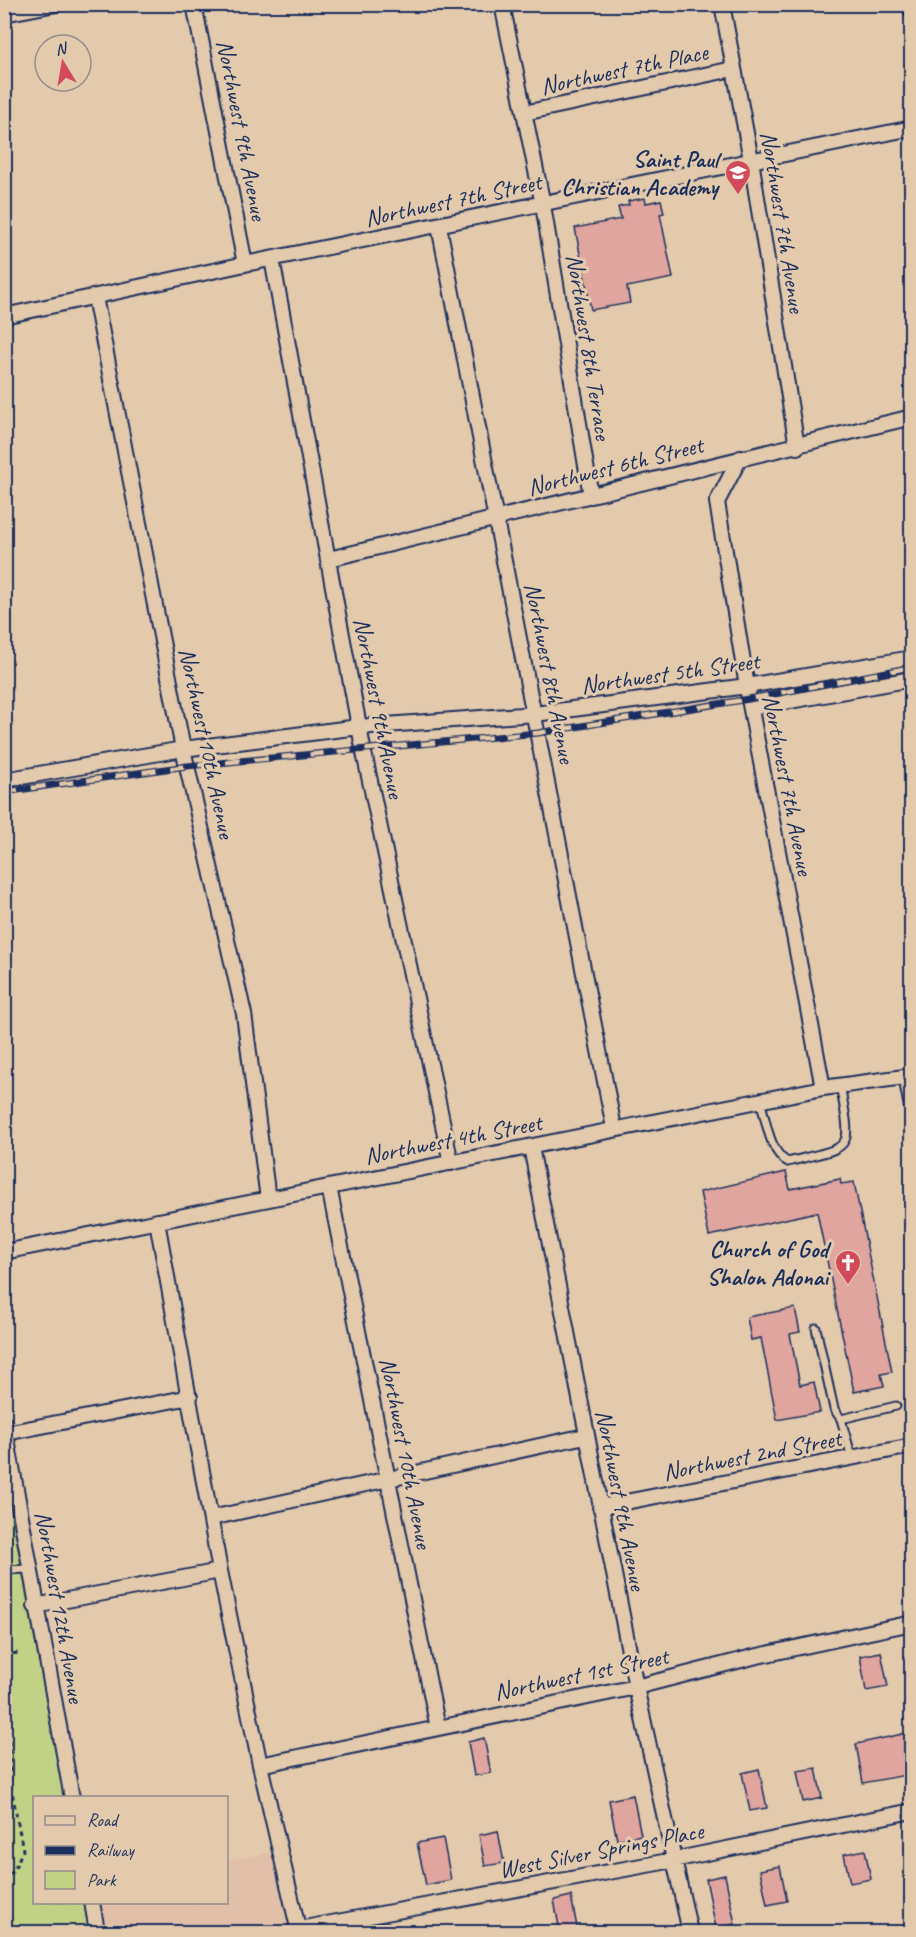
<svg xmlns="http://www.w3.org/2000/svg" width="916" height="1937" viewBox="0 0 916 1937" font-family="Caveat,sans-serif">
	<style>
		.built { fill: #e2bfa8 }
		.green { fill: #c1d185; stroke: #6e8072; stroke-width: 1.5 }
		.building { fill: #dfa59e; stroke: #1b2f5e; stroke-width: 1.5 }
		.lines { fill: none; stroke-linecap: round; stroke-linejoin: round }
		.service-casing { stroke: #1b2f5e; stroke-width: 11 }
		.minor-casing { stroke: #1b2f5e; stroke-width: 18 }
		.path { stroke: #1b2f5e; stroke-width: 3; stroke-dasharray: 4.5 4.5; stroke-linecap: butt }
		.service { stroke: #e4caac; stroke-width: 7 }
		.minor { stroke: #e4caac; stroke-width: 14 }
		.rail-casing { stroke: #1b2f5e; stroke-width: 7 }
		.rail { stroke: #e4caac; stroke-width: 4.5; stroke-dasharray: 14; stroke-linecap: butt }
		.labels { text-anchor: middle; stroke-width: 6; stroke-linejoin: round; paint-order: stroke }
		.street-label { font-size: 24px; fill: #1b2f5e; stroke: #e4caac }
		.poi-label { font-size: 24px; font-weight: bold; fill: #1b2f5e; stroke: #e4caac; text-anchor: end }
	</style>
	<rect width="100%" height="100%" fill="#e4caac"/>
	<filter id="ink" filterUnits="userSpaceOnUse"><feTurbulence type="fractalNoise" baseFrequency=".0167" numOctaves="2"/><feDisplacementMap in="SourceGraphic" scale="12" xChannelSelector="R" yChannelSelector="G"/><feConvolveMatrix kernelMatrix="1 2 1 2 8 2 1 2 1" color-interpolation-filters="sRGB"/></filter>
	<g filter="url(#ink)">
		<path class="built" d="M272 1852 291 1932H102L106 1931 100 1903 226 1902 227 1861Z"/>
		<path class="green" d="M4 1472 64 1797 34 1798V1902L84 1903 89 1932H5Z"/>
		<path class="building" d="M645 198 646 203 661 200 664 213 660 214 673 278 627 287 630 303 591 310 575 228 621 219 618 207 629 205 628 201Z
			M786 1172 790 1189 840 1179 841 1184 854 1182 892 1372 881 1374 884 1386 854 1392 817 1212 709 1236 700 1192Z
			M795 1308 800 1332 790 1334 800 1385 814 1382 820 1412 777 1420 761 1338 751 1340 747 1317Z
			M881 1652 888 1687 866 1691 860 1656Z
			M912 1732V1774L863 1783 856 1744Z
			M484 1738 491 1773 474 1776 468 1742Z
			M816 1768 822 1798 803 1802 797 1771Z
			M759 1769 767 1808 750 1811 742 1773Z
			M633 1795 641 1835 617 1840 609 1800Z
			M498 1831 504 1863 485 1866 479 1835Z
			M443 1838 451 1880 426 1885 417 1843Z
			M865 1850 871 1879 850 1883 844 1854Z
			M780 1866 787 1901 767 1905 760 1870Z
			M725 1875 735 1924 716 1928 706 1879Z
			M571 1896 578 1932H560L554 1900Z"/>
		<g class="lines">
			<defs>
				<path id="service" d="M760 1100C766 1118 769 1153 788 1162 853 1145 853 1154 840 1085
					M816 1328 834 1409 841 1419 852 1458
					M841 1419 896 1406
					M4 1570 29 1569"/>
				<path id="minor" d="M194 4 245 264
					M502 4 543 205 591 496
					M722 4 751 160 797 447
					M910 4 912 11
					M4 14 56 4
					M524 113 733 69
					M439 226 614 1128
					M272 259 363 748 451 1163
					M95 297 183 749 244 1014 268 1199
					M4 316 245 264 912 128
					M740 458 717 502 749 699 823 1088
					M329 559 912 417
					M751 708 912 679
					M4 780 183 749 359 727 535 714 747 686 912 658
					M906 1077 912 1107
					M531 1147 636 1687 690 1932
					M329 1187 438 1728
					M157 1221 220 1571 260 1765 299 1932
					M4 1252 823 1088 912 1076
					M4 1423 72 1798
					M6 1433 190 1397
					M600 1507 912 1446
					M211 1518 585 1436
					M35 1606 220 1571
					M260 1765 636 1687 753 1657 912 1623
					M92 1902 96 1925
					M299 1929 663 1862 912 1811"/>
			</defs>
			<use href="#service" class="service-casing"/>
			<use href="#minor" class="minor-casing"/>
			<path class="path" d="M4 1654 22 1653
				M4 1678 8 1692 10 1781 23 1850 13 1872 4 1877"/>
			<use href="#service" class="service"/>
			<use href="#minor" class="minor"/>
			<defs>
				<path id="rail" d="M4 792 187 766 538 733 749 699 912 667"/>
			</defs>
			<use href="#rail" class="rail-casing"/>
			<use href="#rail" class="rail"/>
		</g>
	</g>
	<defs>
		<symbol id="school-pin" viewBox="-11 -11 22 30"><path d="M0 17L-7.5 6A9.5 9.5 0 1 1 7.5 6Z" fill="#d1495b" stroke="#e4caac"/><path d="M0-5L7-2L0 1L-7-2ZM-4 1L0 2.5L4 1V4Q0 6-4 4Z" fill="#fff"/></symbol>
		<symbol id="church-pin" viewBox="-11 -11 22 30"><path d="M0 17L-7.5 6A9.5 9.5 0 1 1 7.5 6Z" fill="#d1495b" stroke="#e4caac"/><path d="M-1.2-6h2.4v3.5h3.3v2.4h-3.3V6h-2.4V-.1h-3.3v-2.4h3.3Z" fill="#fff"/></symbol>
	</defs>
	<g fill-rule="evenodd">
		<use href="#school-pin" x="723" y="158" width="30" height="40"/>
		<use href="#church-pin" x="833" y="1248" width="30" height="40"/>
	</g>
	<g class="labels">
		<g class="street-label">
			<text transform="translate(624 69) rotate(-12)" y="8">Northwest 7th Place</text>
			<text transform="translate(242 130) rotate(79)" y="8">Northwest 9th Avenue</text>
			<text transform="translate(453 200) rotate(-12)" y="8">Northwest 7th Street</text>
			<text transform="translate(783 222) rotate(81)" y="8">Northwest 7th Avenue</text>
			<text transform="translate(589 347) rotate(81)" y="8">Northwest 8th Terrace</text>
			<text transform="translate(615 466) rotate(-14)" y="8">Northwest 6th Street</text>
			<text transform="translate(550 673) rotate(79)" y="8">Northwest 8th Avenue</text>
			<text transform="translate(670 673) rotate(-8)" y="8">Northwest 5th Street</text>
			<text transform="translate(379 708) rotate(79)" y="8">Northwest 9th Avenue</text>
			<text transform="translate(207 743) rotate(78)" y="8">Northwest 10th Avenue</text>
			<text transform="translate(788 785) rotate(79)" y="8">Northwest 7th Avenue</text>
			<text transform="translate(453 1139) rotate(-11)" y="8">Northwest 4th Street</text>
			<text transform="translate(406 1453) rotate(79)" y="8">Northwest 10th Avenue</text>
			<text transform="translate(752 1455) rotate(-11)" y="8">Northwest 2nd Street</text>
			<text transform="translate(621 1500) rotate(79)" y="8">Northwest 9th Avenue</text>
			<text transform="translate(60 1607) rotate(80)" y="8">Northwest 12th Avenue</text>
			<text transform="translate(581 1674) rotate(-12)" y="8">Northwest 1st Street</text>
			<text transform="translate(601 1850) rotate(-11)" y="8">West Silver Springs Place</text>
		</g>
		<g class="poi-label">
			<text x="718" y="167">Saint Paul<tspan x="718" dy="28">Christian Academy</tspan></text>
			<text x="828" y="1257">Church of God<tspan x="828" dy="28">Shalon Adonai</tspan></text>
		</g>
	</g>
	<rect width="916" height="1937" fill="none" stroke="#e4caac" stroke-width="24"/>
	<rect x="12" y="12" width="892" height="1913" fill="none" stroke="#1b2f5e" stroke-width="2" filter="url(#ink)"/>
	<rect x="33" y="1796" width="195" height="108" fill="#e4caac" stroke="#948c8d" stroke-width="1.5"/>
	<rect x="45" y="1816" width="30" height="9" fill="#e4caac" stroke="#948c8d" stroke-width="1.5"/>
	<text x="87" y="1826" font-size="18" fill="#1b2f5e">Road</text>
	<rect x="45" y="1846" width="30" height="9" fill="#1b2f5e" stroke="#948c8d" stroke-width="1.5"/>
	<text x="87" y="1856" font-size="18" fill="#1b2f5e">Railway</text>
	<rect x="45" y="1871" width="30" height="18" fill="#c1d185" stroke="#948c8d" stroke-width="1.5"/>
	<text x="87" y="1886" font-size="18" fill="#1b2f5e">Park</text>
	<g transform="translate(63 63) rotate(349)"><circle r="28" fill="#e4caac" stroke="#948c8d" stroke-width="1.5"/>
	<path d="M0-4.5L10 22L0 15L-10 22Z" fill="#d1495b"/>
	<text y="-9" font-size="16" font-weight="bold" text-anchor="middle" fill="#1b2f5e">N</text>
	</g>
</svg>
